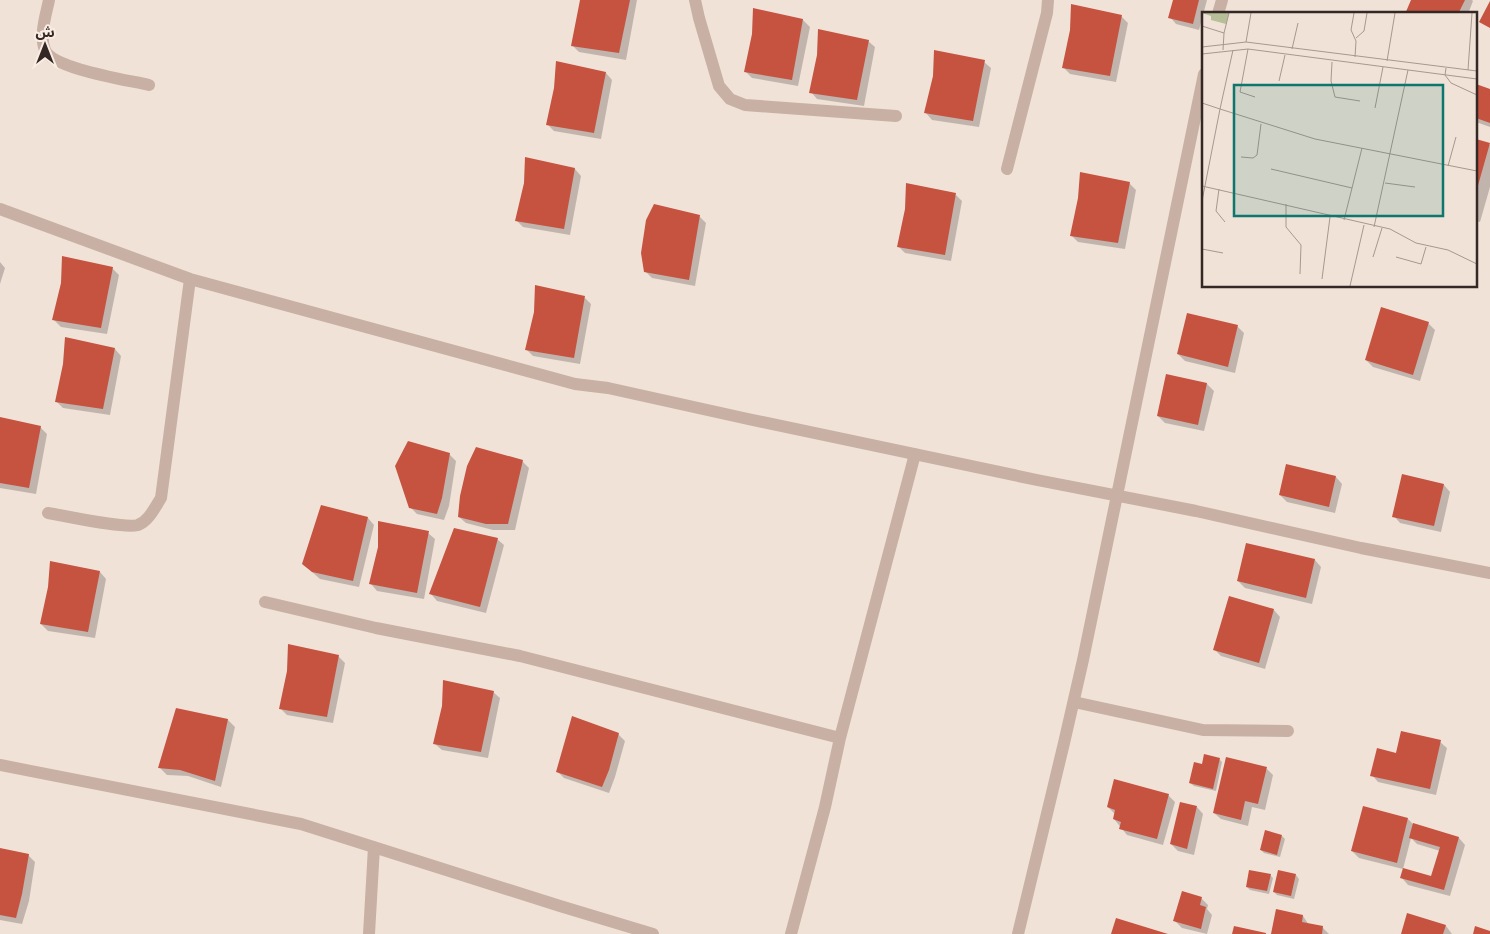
<svg xmlns="http://www.w3.org/2000/svg" width="1490" height="934" viewBox="0 0 1490 934" font-family="Arial,'Noto Sans Arabic',sans-serif">
	<style>
		.shadow { fill: #0003 }
		.building { fill: #c65240 }
		.lines { fill: none; stroke-linecap: round; stroke-linejoin: round }
		.street { stroke: #c8b0a4; stroke-width: 12 }
		.inset-road { fill: none; stroke: #a59890; stroke-width: 1 }
		.view { fill: #0f766e; fill-opacity: 0.15; stroke: #0f766e; stroke-width: 2.5 }
		.inset-edge { fill: none; stroke: #342825; stroke-width: 2.5 }
	</style>
	<rect width="100%" height="100%" fill="#f1e2d7"/>
	<path class="shadow" d="M581 0H637L626 60 579 52 572 45Z
		M1174 0H1207L1199 30 1176 24 1170 17Z
		M1412 0H1472L1473 1 1468 14H1406Z
		M1121 16 1128 23 1116 82 1070 74 1063 67Z
		M803 20 810 27 798 86 752 78 745 71Z
		M868 41 875 47 864 106 817 99 811 92Z
		M984 62 991 68 979 127 932 120 926 113Z
		M606 73 612 80 601 139 554 131 548 125Z
		M1476 85 1490 90V127L1476 122Z
		M1476 140 1490 145V187L1480 222 1476 221Z
		M575 169 581 176 570 235 523 227 517 221Z
		M1129 183 1136 190 1125 249 1078 242 1071 235Z
		M956 195 962 201 951 261 905 253 898 246Z
		M699 216 706 223 695 286 652 278 645 271Z
		M0 262 5 268 0 284Z
		M112 268 119 275 107 334 61 327 54 320Z
		M585 298 591 304 580 364 533 356 526 349Z
		M1188 314 1238 327 1244 333 1235 373 1185 361 1178 354Z
		M1428 323 1435 330 1420 381 1373 367 1366 360Z
		M115 349 121 356 110 415 63 408 56 401Z
		M1167 376 1207 384 1214 391 1204 431 1165 423 1158 416Z
		M0 419 40 427 47 434 36 494 0 488Z
		M449 454 456 461 449 506 444 520 417 514 410 507Z
		M522 461 529 468 515 530H493L466 523 459 517Z
		M1336 477 1342 484 1335 513 1287 502 1280 495Z
		M1444 485 1450 492 1441 532 1400 523 1394 516Z
		M368 518 374 525 359 587 320 579 311 571Z
		M428 533 435 539 424 599 377 591 371 584Z
		M497 539 504 545 486 613 437 601 431 594Z
		M1315 560 1321 567 1312 604 1245 588 1238 581Z
		M100 572 106 579 95 638 48 631 41 624Z
		M1274 610 1280 617 1265 669 1221 656 1215 650Z
		M338 656 345 663 333 723 287 715 280 708Z
		M493 692 500 698 488 758 442 750 435 744Z
		M177 709 228 720 235 727 221 787 188 776 167 775 160 768Z
		M618 734 625 741 615 777 609 793 564 778 557 771Z
		M1440 742 1447 748 1436 795 1378 782 1372 775 1397 754Z
		M1219 759 1222 762 1216 791 1194 786 1190 783 1203 765Z
		M1267 769 1273 775 1265 810 1252 807 1248 826 1221 819 1214 813Z
		M1168 795 1175 802 1163 845 1127 835 1114 819 1115 814 1108 807Z
		M1197 807 1203 814 1194 855 1178 851 1171 844Z
		M1408 819 1414 825 1459 838 1465 845 1450 896 1408 885 1402 878H1432L1440 851 1417 844 1411 838 1403 869 1359 858 1352 851Z
		M1282 836 1285 839 1280 857 1264 853 1261 850Z
		M0 849 28 855 35 862 29 901 22 924 0 920Z
		M1270 875 1273 878 1269 894 1250 890 1247 887Z
		M1296 875 1299 879 1294 899 1277 895 1274 892Z
		M1201 898 1208 905 1207 909 1212 915 1207 934 1182 928 1175 921Z
		M1303 916 1309 925 1323 928 1329 934H1272Z
		M1446 926 1452 934H1402Z"/>
	<path class="building" d="M580 0H630L619 53 571 46Z
		M1173 0H1199L1193 24 1168 18Z
		M1411 0H1465L1458 14H1405Z
		M1490 1V28L1479 22Z
		M1071 4 1122 15 1110 76 1062 68 1070 30Z
		M753 8 803 19 792 80 744 72 752 34Z
		M818 29 869 40 857 100 809 93 817 55Z
		M934 50 985 60 973 121 924 113 933 76Z
		M556 61 606 72 594 133 546 125 554 88Z
		M1476 84 1490 89V123L1476 118Z
		M1476 139 1490 143 1477 189H1476Z
		M525 157 575 168 564 229 515 221 524 183Z
		M1080 172 1130 182 1118 243 1070 236 1078 198Z
		M906 183 956 193 945 255 897 247 905 209Z
		M654 204 700 215 689 280 644 272 641 253 646 220Z
		M62 256 113 267 101 328 52 320 61 283Z
		M535 285 585 296 574 358 525 350 534 312Z
		M1381 307 1429 322 1413 375 1365 360Z
		M1187 313 1238 325 1228 367 1177 354Z
		M65 337 115 348 103 409 55 402 63 364Z
		M1166 374 1207 383 1198 425 1157 416Z
		M0 417 41 426 29 488 0 483Z
		M408 441 450 453 442 498 437 514 409 508 395 466Z
		M476 447 523 460 508 524H486L458 517 460 496 467 466Z
		M1286 464 1336 476 1329 507 1279 495Z
		M1402 474 1444 484 1434 526 1392 517Z
		M321 505 368 517 353 581 312 572 302 564Z
		M378 521 429 531 417 593 369 584 378 547Z
		M454 528 498 538 480 607 429 594Z
		M1246 543 1315 559 1306 598 1237 581Z
		M50 561 100 571 88 632 40 624 48 587Z
		M1229 596 1274 609 1259 663 1213 650Z
		M288 644 339 655 327 717 279 709 287 671Z
		M443 680 494 691 481 752 433 744 442 706Z
		M176 708 228 719 215 781 180 770 158 768Z
		M572 716 619 733 609 770 602 787 556 772Z
		M1401 731 1441 740 1430 789 1370 776 1377 748 1396 753Z
		M1204 754 1220 758 1213 789 1189 783 1194 762 1202 764Z
		M1226 757 1267 767 1258 804 1245 801 1241 820 1213 813Z
		M1114 779 1169 794 1157 839 1119 829 1121 822 1113 819 1115 810 1107 807Z
		M1180 802 1197 806 1187 849 1170 844Z
		M1363 806 1408 818 1397 863 1351 851Z
		M1413 823 1459 837 1444 890 1400 878 1403 868 1431 876 1440 847 1409 838Z
		M1265 830 1282 835 1277 855 1260 850Z
		M0 848 29 854 22 894 16 918 0 915Z
		M1249 870 1271 874 1267 891 1246 887Z
		M1278 870 1296 874 1291 896 1273 892Z
		M1182 891 1202 897 1200 905 1206 907 1201 929 1173 921Z
		M1276 909 1303 915 1302 922 1323 926 1322 934H1271Z
		M1407 913 1446 925 1443 934H1401Z
		M1116 918 1168 934H1111Z
		M1234 926 1266 933V934H1232Z
		M1475 926 1490 931V934H1473Z"/>
	<g class="lines">
		<path class="street" d="M49 0C46 15 39 35 45 50 53 69 128 80 149 85
			M695 0 699 18 719 86 730 99 745 105 896 116
			M1218 14 1222 0
			M1007 169 1047 13 1048 0
			M0 209 190 279 575 384 608 388 748 419 1037 480 1196 511 1361 548 1490 573
			M48 513C67 516 123 529 138 525 149 521 155 507 161 498L190 279
			M265 602 376 628 520 656 840 738
			M1074 702 1203 730 1288 731
			M0 765 301 824 560 906 653 934
			M369 934 374 847
			M791 934 825 807 840 738 915 454
			M1018 934 1064 743 1083 660 1204 74"/>
	</g>
	<g transform="translate(1202 12)">
		<rect width="275" height="275" fill="#f1e2d7"/>
		<path d="M0 1H27L24 12 9 8V4Z" fill="#b6bf98"/>
		<path class="inset-road" d="M152 1 149 18 154 29 153 45M0 14 22 21 21 38M22 21 27 1M154 26 162 19 165 1M44 30 49 1M0 35 44 30 275 59M46 37 38 80 53 85M90 37 96 11M31 38 18 97 113 127 275 159M0 42 46 37 275 67M185 49 193 1M130 50 129 69 133 85 158 89M244 56 243 63 249 71 275 83M266 58 270 1M77 69 83 43M0 91 18 97 0 189M173 96 181 55M39 145 51 146 55 143 59 112M246 154 254 125M69 157 150 176M183 171 213 175M0 174 188 217 214 231 246 238 275 252M17 177 14 199 23 210M84 192V215L99 233 98 262M142 208 160 136M172 215 206 58M0 237 21 241M171 245 180 216M194 245 219 252 224 235M120 267 128 205M148 274 162 213"/>
		<path class="view" d="M32 73H241V204H32Z"/>
		<rect width="275" height="275" class="inset-edge"/>
	</g>
	<g transform="translate(45 45)" stroke="#f9ede3" stroke-width="4" paint-order="stroke">
	<path d="M0-4L9 19L0 12L-9 19Z" fill="#342825"/>
	<text y="-8" font-size="14" font-weight="bold" text-anchor="middle" fill="#342825">ش</text>
	</g>
</svg>
